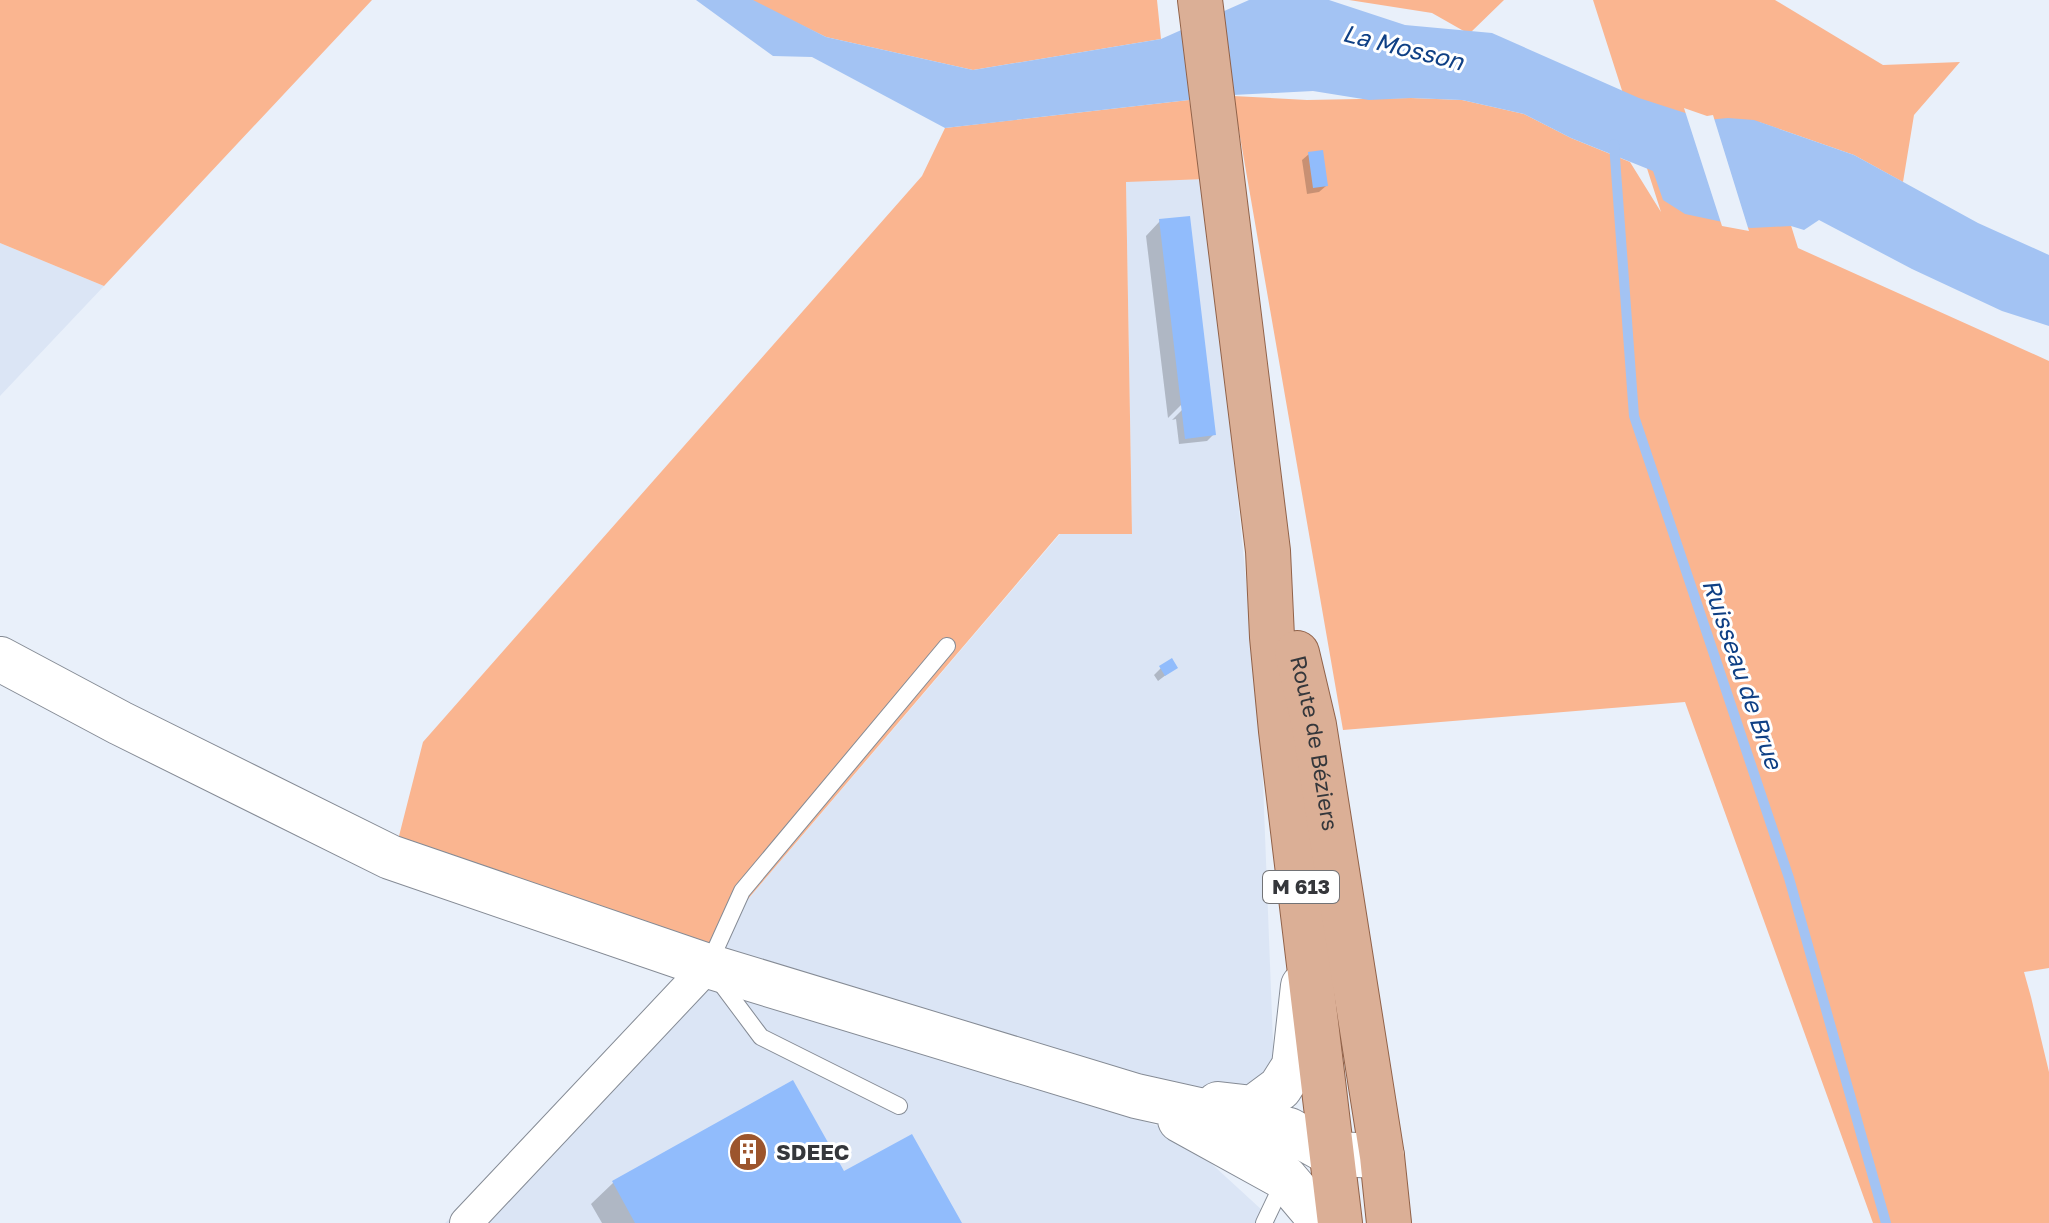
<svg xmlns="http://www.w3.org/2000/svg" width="2049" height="1223" viewBox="0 0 2049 1223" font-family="'Golos Text',sans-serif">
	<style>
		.built { fill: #dbe5f5 }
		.green { fill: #fab590 }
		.water { fill: #a3c3f3 }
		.pier { fill: #e9f0fa }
		.shadow { fill: #0003 }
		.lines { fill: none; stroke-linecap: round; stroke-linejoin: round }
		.stream { stroke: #a3c3f3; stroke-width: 10 }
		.building { fill: #91bcfc }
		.lane-casing { stroke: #858b95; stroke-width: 18 }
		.street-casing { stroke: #858b95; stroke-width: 34 }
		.secondary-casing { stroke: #858b95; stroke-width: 46 }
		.primary-casing { stroke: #916249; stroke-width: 46 }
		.lane { stroke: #fff; stroke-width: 16 }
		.street { stroke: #fff; stroke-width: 32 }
		.secondary { stroke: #fff; stroke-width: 44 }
		.primary { stroke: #dbaf96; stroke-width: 44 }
		.labels { text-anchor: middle; stroke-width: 6; stroke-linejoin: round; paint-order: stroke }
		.shield { fill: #fff; stroke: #727376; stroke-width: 2 }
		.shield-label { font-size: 20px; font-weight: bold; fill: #35373b }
		.street-label { font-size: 22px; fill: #35373b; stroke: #fff }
		.poi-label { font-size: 22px; font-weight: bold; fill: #35373b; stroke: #fff; text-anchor: start }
		.water-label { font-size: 24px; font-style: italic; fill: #0f4085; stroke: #fff }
	</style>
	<rect width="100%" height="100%" fill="#e9f0fa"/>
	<path class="built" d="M1206 179 1261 731 1276 1120 708 946 1060 534H1132L1126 181Z
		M0 243 104 286 0 396Z
		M702 988 797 1010 1177 1132 1276 1223H445Z"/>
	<path class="green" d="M0 0H372L104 286 0 243Z
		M744 0H1157L1161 39 973 70 826 37 760 5Z
		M1349 0H1504L1469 34 1432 13Z
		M1593 0H1775L1883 65 1960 62 1914 115 1903 182 1854 155 1759 122 1798 248 2049 361V968L2024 972 2031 997 2049 1072V1223H1873L1685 702 1343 730 1233 96 1307 100 1411 98 1462 100 1524 114 1571 138 1630 162 1661 212Z
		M1189 100 1206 179 1126 182 1132 534H1059L708 946 398 840 423 742 922 176 945 128Z"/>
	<path class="water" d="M696 0H753L826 37 973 70 1161 39 1249 0H1329L1405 25 1492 33 1639 98 1707 120 1728 118 1754 120 1854 155 1978 223 2049 255V326L2002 311 1912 269 1819 220 1804 230 1791 226 1751 228 1685 214 1663 200 1653 171 1571 138 1524 114 1462 100 1411 98 1369 100 1313 91 1233 95 945 128 812 57 773 56Z"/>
	<path class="pier" d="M1684 108 1707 116 1713 115 1749 231 1722 226Z"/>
	<path class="shadow" d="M1309 154 1326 186 1319 192 1307 194 1302 160Z
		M1160 221 1214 434 1207 441 1179 444 1176 419 1172 420 1190 402 1187 399 1168 418 1146 236Z
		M1161 668H1175L1158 681 1154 675Z
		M843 1174 960 1223H602L591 1204 613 1183Z"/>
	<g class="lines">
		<path class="stream" d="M1614 144 1634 416 1789 878 1886 1223"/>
	</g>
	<path class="building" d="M1323 150 1328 186 1313 188 1308 152Z
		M1190 216 1216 435 1185 439 1159 219Z
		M1172 658 1178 668 1165 676 1159 666Z
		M793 1080 844 1171 912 1134 962 1223H635L612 1181Z"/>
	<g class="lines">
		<defs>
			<path id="lane" d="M899 1106 761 1037 708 966 742 891 947 646
				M1264 1223 1284 1181"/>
			<path id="street" d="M466 1223 708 966"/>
			<path id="secondary" d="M0 659 120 723 390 857 708 966 1136 1096 1289 1130 1332 1154 1382 1156
				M1218 1104 1253 1108 1280 1088 1294 1066 1303 986
				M1180 1120 1285 1178 1323 1223"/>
			<g id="primary">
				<path d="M1200 0 1268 551 1272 637 1281 731 1340 1223"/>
				<path id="s1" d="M1297 653 1314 725 1382 1156 1389 1223"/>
			</g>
		</defs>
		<use href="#lane" class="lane-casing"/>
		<use href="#street" class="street-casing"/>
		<use href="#secondary" class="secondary-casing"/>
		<use href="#primary" class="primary-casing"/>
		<use href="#lane" class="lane"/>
		<use href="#street" class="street"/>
		<use href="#secondary" class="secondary"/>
		<use href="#primary" class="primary"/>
	</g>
	<defs>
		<symbol id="building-disc" viewBox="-11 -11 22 22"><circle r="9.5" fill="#9c552d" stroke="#fff"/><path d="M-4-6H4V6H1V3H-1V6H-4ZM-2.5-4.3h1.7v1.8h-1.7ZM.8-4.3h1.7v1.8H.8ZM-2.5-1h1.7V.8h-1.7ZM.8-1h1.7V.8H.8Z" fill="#fff"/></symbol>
	</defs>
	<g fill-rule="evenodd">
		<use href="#building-disc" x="726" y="1130" width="44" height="44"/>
	</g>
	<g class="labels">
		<rect class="shield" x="1263" y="871" width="76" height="32" rx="6"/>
		<g class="shield-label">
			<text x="1301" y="894">M 613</text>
		</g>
		<g class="street-label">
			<text dy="8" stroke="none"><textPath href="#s1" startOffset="92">Route de Béziers</textPath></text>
		</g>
		<g class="poi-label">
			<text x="776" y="1160">SDEEC</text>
		</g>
		<g class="water-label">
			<text transform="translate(1403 48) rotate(14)" y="8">La Mosson</text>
			<text transform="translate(1742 674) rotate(71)" y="8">Ruisseau de Brue</text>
		</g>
	</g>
</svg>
